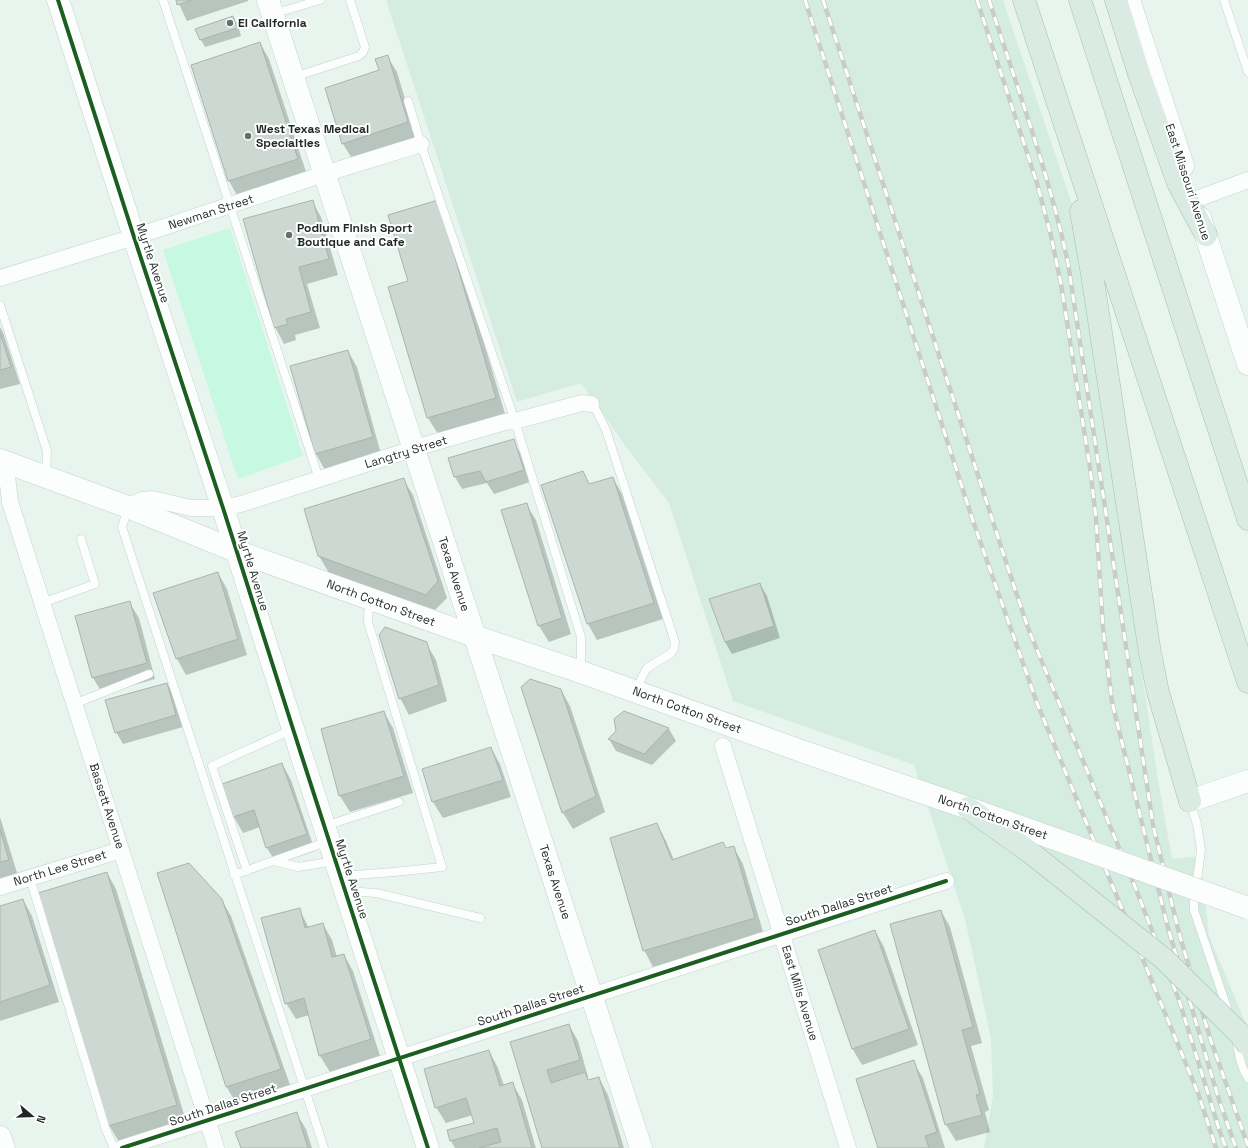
<svg xmlns="http://www.w3.org/2000/svg" width="1248" height="1148" viewBox="0 0 1248 1148" font-family="'Space Grotesk',sans-serif">
	<style>
		.built { fill: #d5ede1 }
		.green { fill: #c7f8e1 }
		.shadow { fill: #0003 }
		.building { fill: #cdd8d2; stroke: #a9b4af }
		.lines { fill: none; stroke-linecap: round; stroke-linejoin: round }
		.lane-casing { stroke: #c7d2cd; stroke-width: 9 }
		.street-casing { stroke: #c7d2cd; stroke-width: 17 }
		.secondary-casing { stroke: #c7d2cd; stroke-width: 23 }
		.highway-casing { stroke: #a5bdb3; stroke-width: 23 }
		.lane { stroke: #fbfefc; stroke-width: 8 }
		.street { stroke: #fbfefc; stroke-width: 16 }
		.secondary { stroke: #fbfefc; stroke-width: 22 }
		.highway { stroke: #d9ebe3; stroke-width: 22 }
		.rail-casing { stroke: #c8cdcb; stroke-width: 4.5 }
		.rail { stroke: #fff; stroke-width: 3; stroke-dasharray: 9; stroke-linecap: butt }
		.secondary-bridge-casing { stroke: #c7d2cd; stroke-width: 23; stroke-linecap: butt }
		.highway-bridge-casing { stroke: #a5bdb3; stroke-width: 23; stroke-linecap: butt }
		.secondary-bridge { stroke: #fbfefc; stroke-width: 22 }
		.highway-bridge { stroke: #d9ebe3; stroke-width: 22 }
		.cycleway-casing { stroke: #fff; stroke-width: 6 }
		.cycleway { stroke: #1b5e20; stroke-width: 4 }
		.poi-dot { fill: #65706b; stroke: #fff; stroke-width: 1.5 }
		.labels { text-anchor: middle; stroke-width: 4; stroke-linejoin: round; paint-order: stroke }
		.poi-label { font-size: 12px; font-weight: bold; fill: #1f2924; stroke: #fff; text-anchor: start }
		.street-label { font-size: 12px; fill: #1f2924; stroke: #fff }
	</style>
	<rect width="100%" height="100%" fill="#e7f5ee"/>
	<path class="built" d="M386 0H1003L1077 219 1105 430 1158 780 1172 859 1200 856 1209 936 1248 1029V1148H984L993 1096 991 1038 965 919 914 765 733 701 669 503 627 448 581 383 517 402Z"/>
	<path class="green" d="M230 228 303 456 238 479 163 250Z"/>
	<path class="shadow" d="M177 0H248V1L187 21Z
		M233 17 238 25 241 36 205 47 201 40Z
		M260 43 269 59 307 175 238 197 229 181 192 65Z
		M387 56 397 72 417 139 353 160 343 144Z
		M312 201 321 217 338 275 307 284 320 328 295 335 296 340 284 344 275 327Z
		M447 217 505 414 438 434 428 418 390 287 409 282Z
		M0 327 3 332 20 384 0 389Z
		M348 351 357 367 381 454 325 470 316 454Z
		M513 441 520 453 530 482 494 494 487 483 462 489 455 477 450 459Z
		M583 473 590 485 613 478 622 494 663 619 597 640 588 624Z
		M403 479 413 495 447 598 435 610 329 573 319 556Z
		M526 504 536 520 571 634 549 642 539 626 502 511Z
		M218 573 227 589 247 655 186 675 177 659Z
		M760 584 767 596 780 638 732 654 725 642Z
		M129 602 139 618 155 679 103 694 93 678Z
		M426 643 436 660 447 701 409 715 400 698Z
		M167 684 174 696 183 727 123 744 116 732Z
		M522 687 561 690 570 706 605 812 573 829 563 813Z
		M384 712 393 728 413 793 350 812 340 796 322 730Z
		M624 712 669 729 676 741 652 765 616 751 609 739 617 731Z
		M491 748 500 764 511 797 443 818 433 802 423 769Z
		M282 764 291 780 315 851 277 864 267 848 260 827 243 833 234 817Z
		M0 817 18 876 0 881Z
		M657 824 666 841 674 860 734 848 743 864 764 935 653 967 644 950Z
		M107 873 116 889 186 1121 119 1142 109 1125Z
		M221 899 231 916 290 1085 236 1103 226 1086Z
		M23 900 32 916 59 1002 0 1021V907Z
		M299 909 309 928 323 924 332 940 337 957 344 955 353 971 380 1056 330 1072 320 1056 309 1015 296 1019 286 1003Z
		M941 911 950 927 982 1043 971 1046 989 1110 985 1112 990 1132 956 1141 946 1125 892 925Z
		M875 931 884 947 918 1045 862 1065 852 1048Z
		M569 1025 578 1041 588 1077H587L589 1081 599 1078 608 1095 624 1148H543L511 1043Z
		M489 1051 498 1068 504 1086 512 1083 522 1100 536 1148H455L451 1141 448 1131 475 1123 473 1115 446 1123 436 1107Z
		M913 1062 923 1078 945 1148H879Z
		M296 1113 306 1129 312 1148H242Z"/>
	<path class="building" d="M176 0H192L177 5Z
		M233 16 237 28 200 40 195 29Z
		M260 42 298 159 228 181 191 65Z
		M388 55 408 122 342 144 325 88 379 70 375 59Z
		M313 200 329 259 299 267 311 312 286 319 288 324 274 328 243 219Z
		M438 200 496 398 427 418 388 287 408 281 388 215Z
		M0 333 11 367 0 370Z
		M348 350 373 437 315 454 290 366Z
		M514 439 524 470 486 482 480 471 454 477 448 458Z
		M583 471 589 484 613 477 654 603 587 624 541 485Z
		M404 478 438 581 426 595 318 556 304 509Z
		M527 503 562 618 538 626 501 510Z
		M218 572 238 639 176 659 153 593Z
		M760 583 774 626 725 642 709 599Z
		M130 601 147 663 92 678 75 616Z
		M385 627 427 642 439 685 399 699 379 635Z
		M530 679 561 689 596 796 562 813 521 687Z
		M167 683 176 715 115 733 105 700Z
		M384 711 404 776 339 796 321 729Z
		M624 711 669 728 644 754 608 739 616 731 614 719Z
		M491 747 503 780 432 802 422 769Z
		M282 763 307 834 266 848 254 810 233 817 222 784Z
		M657 823 672 860 723 842 726 848 734 846 755 918 643 951 610 838Z
		M0 829 9 860 0 862Z
		M189 863 222 899 281 1069 226 1087 157 873Z
		M107 872 177 1105 108 1126 38 893Z
		M23 899 50 985 0 1002V906Z
		M300 908 305 928 323 923 332 957 344 954 371 1039 319 1056 304 998 285 1004 261 918Z
		M941 910 973 1027 962 1030 980 1094 976 1095 982 1115 945 1125 890 924Z
		M875 930 909 1029 852 1049 818 950Z
		M569 1024 580 1060 547 1070 551 1083 585 1072 588 1080 599 1077 620 1148H542L510 1042Z
		M489 1050 500 1086 513 1082 532 1148H479L501 1142 497 1128 450 1141 447 1130 474 1123 466 1098 435 1108 424 1069Z
		M914 1060 937 1132 925 1136 929 1148H878L856 1079Z
		M297 1112 308 1148H241L235 1132Z"/>
	<g class="lines">
		<defs>
			<path id="lane" d="M163 0 319 479
				M1224 0 1248 72
				M273 14 320 0
				M294 77 359 56 363 52 365 47 350 0
				M408 101 421 144 515 421 581 637V671
				M0 305 47 451 46 475
				M591 404 596 410 606 430 675 642 674 649 670 654 647 668 643 675 636 691
				M128 508 122 527 324 1148
				M42 603 95 584 81 539
				M74 704 149 674
				M1190 802 1197 824 1201 850 1194 902V910L1229 1014
				M325 826 399 802
				M274 861 298 867 335 861
				M247 871 212 766 293 729
				M234 875 329 841
				M342 876 394 872 442 867 368 622 369 600
				M30 878 106 1130 114 1148
				M346 891 376 893 480 918
				M1236 1039C1239 1053 1240 1066 1248 1078"/>
			<path id="street" d="M1194 200 1248 180
				M0 278 134 237 324 174 421 144
				M7 462V476L10 502 216 1148
				M128 507 142 500 152 499 191 508H223L241 504 422 446 505 422 515 421 582 403 591 404
				M723 746 848 1148
				M0 887 121 850
				M122 1148 946 881"/>
			<path id="secondary" d="M58 0 134 237 223 508 293 729 428 1148
				M268 0 641 1148
				M1129 0 1183 166
				M1200 218 1248 364
				M0 460 128 507 236 551 474 636 581 672 807 753
				M1190 801 1248 781
				M0 1137 4 1148"/>
			<path id="highway" d="M1024 0 1248 682
				M1080 0 1248 519
				M1116 0 1139 74 1178 183 1206 235
				M1081 211 1092 274 1150 653 1158 692 1190 801"/>
		</defs>
		<use href="#lane" class="lane-casing"/>
		<use href="#street" class="street-casing"/>
		<use href="#secondary" class="secondary-casing"/>
		<use href="#highway" class="highway-casing"/>
		<use href="#lane" class="lane"/>
		<use href="#street" class="street"/>
		<use href="#secondary" class="secondary"/>
		<use href="#highway" class="highway"/>
		<defs>
			<path id="rail" d="M805 0 973 521 1037 703 1198 1093 1216 1148
				M823 0 953 398 1007 565 1028 628 1134 884 1179 1000 1220 1132 1226 1148
				M977 0 1037 183 1051 236 1061 284 1090 468 1096 518 1103 628 1112 702 1168 928 1219 1100 1236 1148
				M989 0C1017 87 1049 174 1068 263L1153 825 1179 933 1210 1038 1248 1146"/>
		</defs>
		<use href="#rail" class="rail-casing"/>
		<use href="#rail" class="rail"/>
		<defs>
			<path id="secondary-bridge" d="M807 753 968 808 1248 908"/>
			<path id="highway-bridge" d="M968 808 1031 853 1164 959 1238 1032 1248 1045"/>
		</defs>
		<use href="#secondary-bridge" class="secondary-bridge-casing"/>
		<use href="#highway-bridge" class="highway-bridge-casing"/>
		<use href="#secondary-bridge" class="secondary-bridge"/>
		<use href="#highway-bridge" class="highway-bridge"/>
		<defs>
			<path id="cycleway" d="M58 0 134 237 223 508 293 729 428 1148
				M122 1148 946 881"/>
		</defs>
		<use href="#cycleway" class="cycleway-casing"/>
		<use href="#cycleway" class="cycleway"/>
	</g>
	<g class="poi-dot">
		<circle cx="230" cy="23" r="4"/>
		<circle cx="248" cy="136" r="4"/>
		<circle cx="289" cy="235" r="4"/>
	</g>
	<g class="labels">
		<g class="poi-label">
			<text x="238" y="27">El California</text>
			<text x="256" y="133">West Texas Medical<tspan x="256" dy="14">Specialties</tspan></text>
			<text x="297" y="232">Podium Finish Sport<tspan x="297" dy="14">Boutique and Cafe</tspan></text>
		</g>
		<g class="street-label">
			<text transform="translate(1188 182) rotate(72)" y="4">East Missouri Avenue</text>
			<text transform="translate(211 212) rotate(-18)" y="4">Newman Street</text>
			<text transform="translate(153 263) rotate(72)" y="4">Myrtle Avenue</text>
			<text transform="translate(406 452) rotate(-17)" y="4">Langtry Street</text>
			<text transform="translate(253 571) rotate(73)" y="4">Myrtle Avenue</text>
			<text transform="translate(454 574) rotate(72)" y="4">Texas Avenue</text>
			<text transform="translate(381 603) rotate(20)" y="4">North Cotton Street</text>
			<text transform="translate(687 710) rotate(20)" y="4">North Cotton Street</text>
			<text transform="translate(107 806) rotate(72)" y="4">Bassett Avenue</text>
			<text transform="translate(993 817) rotate(19)" y="4">North Cotton Street</text>
			<text transform="translate(60 868) rotate(-17)" y="4">North Lee Street</text>
			<text transform="translate(352 879) rotate(72)" y="4">Myrtle Avenue</text>
			<text transform="translate(555 882) rotate(72)" y="4">Texas Avenue</text>
			<text transform="translate(839 905) rotate(-18)" y="4">South Dallas Street</text>
			<text transform="translate(800 993) rotate(73)" y="4">East Mills Avenue</text>
			<text transform="translate(531 1005) rotate(-18)" y="4">South Dallas Street</text>
			<text transform="translate(223 1105) rotate(-18)" y="4">South Dallas Street</text>
		</g>
	</g>
	<g transform="translate(32 1116) rotate(109)" stroke="#ffffff" stroke-width="3" paint-order="stroke">
	<path d="M0-3L7 15L0 10L-7 15Z" fill="#1f2924"/>
	<text y="-6" font-size="11" font-weight="bold" text-anchor="middle" fill="#1f2924">N</text>
	</g>
</svg>
